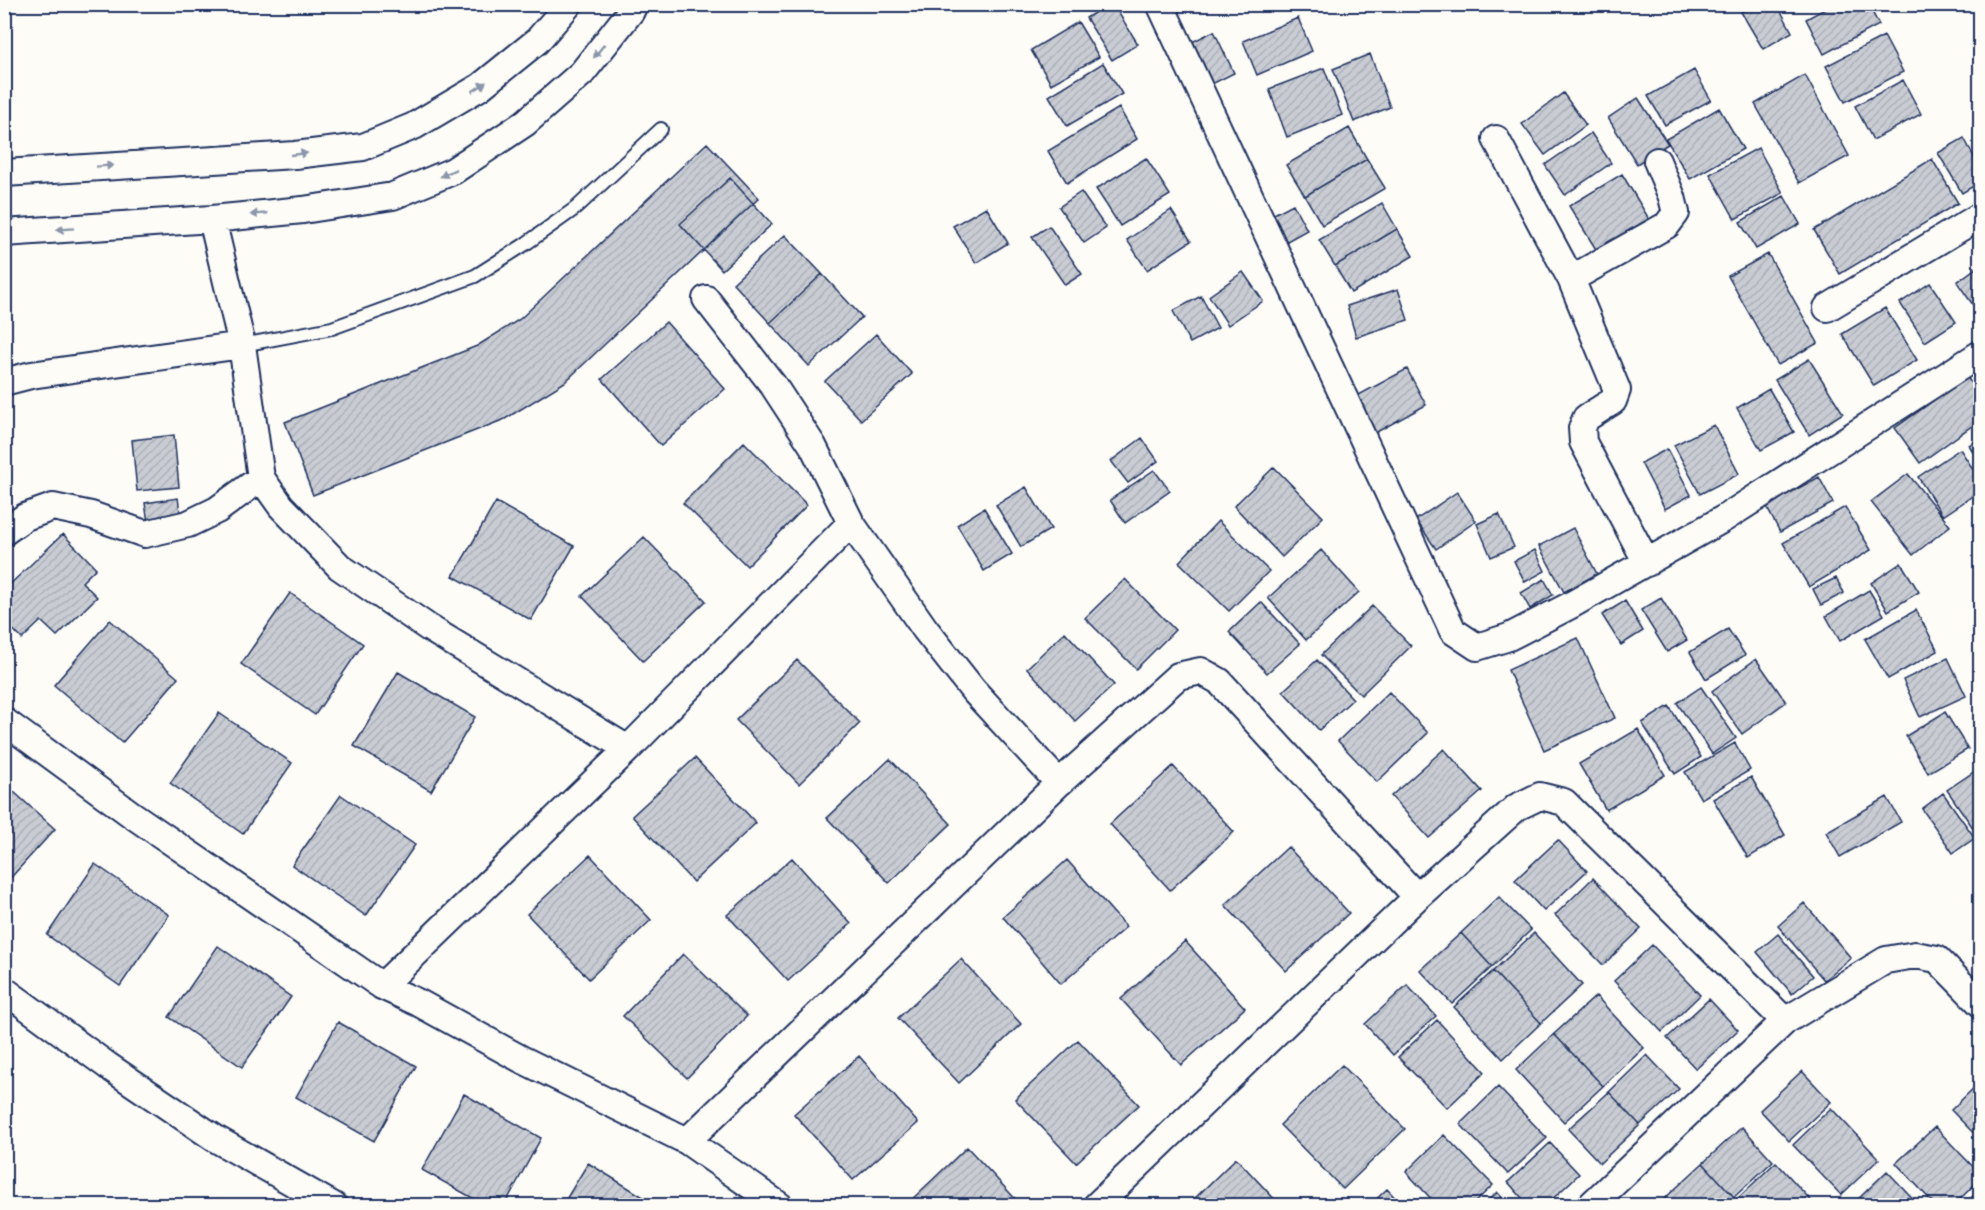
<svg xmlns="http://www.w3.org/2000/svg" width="1985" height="1210" viewBox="0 0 1985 1210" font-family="'Playpen Sans',sans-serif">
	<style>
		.building { fill: url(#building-hatch); stroke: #1b2f5e; stroke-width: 1.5 }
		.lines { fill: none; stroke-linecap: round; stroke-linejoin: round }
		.lane-casing { stroke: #1b2f5e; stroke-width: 16 }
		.street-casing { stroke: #1b2f5e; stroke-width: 30 }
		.lane { stroke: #fdfcf7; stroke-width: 12 }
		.street { stroke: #fdfcf7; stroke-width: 26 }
		.oneway { fill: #8c96aa }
	</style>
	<defs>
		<pattern id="building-hatch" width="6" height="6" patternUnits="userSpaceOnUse" patternTransform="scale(1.5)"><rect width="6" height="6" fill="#c9ccd3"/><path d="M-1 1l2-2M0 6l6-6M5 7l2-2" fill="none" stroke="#acb0b8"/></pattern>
	</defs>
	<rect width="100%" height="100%" fill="#fdfcf7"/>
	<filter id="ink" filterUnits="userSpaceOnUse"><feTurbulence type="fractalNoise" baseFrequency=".0167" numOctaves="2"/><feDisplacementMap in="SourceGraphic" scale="12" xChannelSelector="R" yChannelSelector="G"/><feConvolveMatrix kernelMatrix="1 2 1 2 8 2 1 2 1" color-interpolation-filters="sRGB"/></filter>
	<g filter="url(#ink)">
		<path class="building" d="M1108 4H1113L1138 44 1112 60 1086 18Z
			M1755 4H1777L1792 32 1763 49 1741 12Z
			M1834 4H1868L1879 25 1824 54 1806 19Z
			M1298 18 1312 51 1257 75 1243 41Z
			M1078 22 1099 57 1051 84 1031 50Z
			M1214 31 1234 73 1206 87 1186 45Z
			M1884 36 1903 72 1845 102 1826 66Z
			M1370 54 1390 107 1354 122 1333 69Z
			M1103 63 1122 94 1067 126 1049 96Z
			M1324 68 1342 115 1287 137 1269 89Z
			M1694 70 1711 100 1665 125 1648 96Z
			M1805 75 1849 156 1799 183 1755 104Z
			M1903 80 1921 114 1873 140 1855 106Z
			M1563 93 1586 125 1545 155 1522 124Z
			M1638 98 1668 144 1637 164 1608 118Z
			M1119 108 1137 139 1067 183 1048 151Z
			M1719 108 1743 149 1690 179 1666 139Z
			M1349 128 1367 159 1305 196 1286 165Z
			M1591 133 1611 163 1565 195 1545 165Z
			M1964 138 1980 168V182L1962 193 1938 153Z
			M707 143 759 198 565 382 505 419 313 495 285 422 477 346 520 319Z
			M1758 148 1783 193 1735 219 1710 174Z
			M1146 158 1170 195 1120 226 1096 189Z
			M1367 159 1385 188 1322 225 1305 196Z
			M1932 159 1958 203 1840 274 1814 230Z
			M1622 174 1649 219 1597 251 1569 206Z
			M730 178 772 224 722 270 680 224Z
			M1081 192 1106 228 1084 243 1059 207Z
			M1784 196 1800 224 1756 249 1740 222Z
			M1382 203 1397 229 1335 266 1319 240Z
			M1293 204 1307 230 1280 245 1266 218Z
			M986 207 1008 243 976 263 953 226Z
			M1171 210 1191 241 1147 270 1127 240Z
			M1049 226 1082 274 1065 285 1032 237Z
			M1397 229 1413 256 1351 293 1335 266Z
			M785 235 822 274 770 323 733 283Z
			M1768 254 1818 343 1778 365 1728 276Z
			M1980 265V315L1957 282Z
			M1243 272 1263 301 1228 325 1209 296Z
			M822 274 862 317 809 366 770 323Z
			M1930 283 1956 322 1925 342 1900 303Z
			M1398 289 1408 320 1356 337 1347 306Z
			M1201 296 1218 328 1190 343 1173 311Z
			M1885 308 1917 360 1874 386 1842 334Z
			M666 322 725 389 661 446 602 379Z
			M876 334 912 374 861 420 825 381Z
			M1809 359 1843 413 1809 435 1775 380Z
			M1407 369 1426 405 1375 433 1355 397Z
			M1967 377 1980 396V420L1920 463 1895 428Z
			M1769 389 1794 432 1761 450 1737 408Z
			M1714 425 1739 474 1700 494 1674 445Z
			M174 435 179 487 137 491 132 440Z
			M1142 438 1158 461 1128 483 1111 461Z
			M1980 438V463L1969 445Z
			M744 442 807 505 747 566 683 503Z
			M1667 449 1691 495 1665 509 1641 463Z
			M1960 449 1980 480V491L1943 516 1918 477Z
			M1274 467 1323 517 1282 557 1234 506Z
			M1154 470 1170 491 1125 523 1110 500Z
			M1908 474 1950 526 1913 555 1871 502Z
			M1819 477 1833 503 1780 532 1766 506Z
			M1026 487 1051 529 1021 547 996 505Z
			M1457 492 1476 521 1436 549 1416 520Z
			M178 498 182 525 149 529 145 503Z
			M496 502 574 546 531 620 453 576Z
			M1845 507 1871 550 1809 587 1783 543Z
			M984 508 1012 554 984 571 957 525Z
			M1499 514 1514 547 1491 557 1477 524Z
			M1218 521 1269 571 1229 611 1179 562Z
			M1573 528 1597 574 1564 592 1539 546Z
			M63 534 96 568 82 582 97 597 57 636 41 621 22 639 4 620V590Z
			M644 537 706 601 643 661 582 596Z
			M1321 550 1359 592 1306 640 1268 598Z
			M1535 550 1545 571 1525 582 1514 561Z
			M1901 563 1919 592 1888 611 1871 583Z
			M1836 578 1844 593 1821 605 1813 589Z
			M1125 579 1175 630 1136 669 1085 618Z
			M1544 579 1553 595 1530 609 1521 593Z
			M1869 590 1884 615 1840 641 1826 616Z
			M290 593 363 644 315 715 241 664Z
			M1661 598 1687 640 1667 652 1641 610Z
			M1625 601 1643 631 1621 645 1602 615Z
			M1261 602 1300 644 1267 673 1229 632Z
			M1372 606 1411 646 1361 695 1321 655Z
			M1916 610 1938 651 1888 679 1865 639Z
			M110 620 178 678 122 743 54 685Z
			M1728 629 1745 655 1706 679 1690 652Z
			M1065 632 1114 685 1075 721 1027 668Z
			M1578 638 1615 718 1544 750 1508 670Z
			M1948 658 1966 696 1920 717 1903 680Z
			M1756 659 1786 702 1742 734 1712 691Z
			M797 660 860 723 799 784 736 720Z
			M1317 660 1353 699 1319 730 1283 691Z
			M398 672 475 717 431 791 354 746Z
			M1701 687 1736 738 1712 754 1677 703Z
			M1389 692 1428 733 1377 782 1338 741Z
			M1669 706 1701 757 1675 774 1642 723Z
			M1945 712 1968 749 1928 773 1906 736Z
			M219 713 292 763 243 834 170 783Z
			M1638 729 1665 775 1606 810 1579 764Z
			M1735 743 1750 770 1701 799 1685 772Z
			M1444 749 1482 791 1429 838 1391 796Z
			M695 758 756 823 693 882 632 816Z
			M890 759 951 824 889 883 827 818Z
			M1173 766 1234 832 1170 890 1110 824Z
			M1975 771 1980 779V834L1978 835 1947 790Z
			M1751 777 1785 835 1748 858 1713 799Z
			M4 783 55 829 4 885Z
			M1943 793 1975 838 1953 853 1922 809Z
			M341 795 415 845 366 916 292 865Z
			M1887 797 1901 822 1840 857 1826 832Z
			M1558 840 1587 871 1544 911 1515 880Z
			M1288 847 1349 913 1286 971 1225 905Z
			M590 855 651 920 589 979 527 914Z
			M792 858 851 924 788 981 727 915Z
			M1067 860 1126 927 1061 984 1003 917Z
			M95 864 169 915 120 986 47 935Z
			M1593 878 1641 929 1603 965 1555 915Z
			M1499 897 1531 930 1492 967 1461 933Z
			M1804 903 1851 958 1824 980 1778 926Z
			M1461 933 1492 967 1452 1004 1420 970Z
			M1534 933 1582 985 1541 1023 1493 971Z
			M1778 934 1813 976 1792 994 1757 952Z
			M1185 941 1245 1008 1181 1065 1121 999Z
			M1652 945 1700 995 1662 1032 1614 981Z
			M218 946 291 997 242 1067 169 1017Z
			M683 954 747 1016 687 1078 623 1016Z
			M961 959 1021 1024 959 1083 898 1018Z
			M1493 971 1541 1023 1503 1059 1454 1007Z
			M1407 985 1436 1016 1393 1055 1365 1024Z
			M1596 996 1644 1048 1603 1086 1554 1034Z
			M1709 999 1738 1030 1696 1069 1667 1038Z
			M1437 1020 1485 1072 1447 1108 1398 1057Z
			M338 1022 416 1066 374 1141 296 1097Z
			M1554 1034 1603 1086 1564 1122 1516 1070Z
			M1078 1040 1139 1105 1076 1163 1015 1099Z
			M1647 1055 1679 1089 1640 1125 1609 1092Z
			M859 1056 918 1123 853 1180 794 1114Z
			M1342 1065 1405 1129 1343 1189 1280 1125Z
			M1802 1071 1831 1102 1789 1141 1760 1110Z
			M1980 1082V1140L1951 1110Z
			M1498 1087 1547 1138 1508 1174 1460 1124Z
			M1609 1092 1640 1125 1600 1163 1568 1129Z
			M464 1094 541 1138 504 1206H487L422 1170Z
			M1831 1108 1879 1159 1841 1195 1793 1145Z
			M1742 1127 1773 1161 1734 1197 1703 1163Z
			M1935 1127 1980 1174V1179L1953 1206H1936L1896 1163Z
			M1444 1135 1493 1185 1471 1206H1438L1406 1172Z
			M1550 1143 1579 1174 1545 1206H1529L1508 1182Z
			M967 1147 1022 1206H905Z
			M1236 1158 1281 1206H1187Z
			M1776 1162 1816 1206H1739L1735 1201Z
			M588 1163 658 1206H562Z
			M1703 1163 1734 1197 1725 1206H1667L1662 1201Z
			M1887 1171 1920 1206H1851Z
			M1387 1189 1403 1206H1369Z
			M1980 1189V1206H1963Z
			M1497 1192 1510 1206H1483Z"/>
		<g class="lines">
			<defs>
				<path id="lane" d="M242 345 332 328 475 276 524 245 576 208 661 129"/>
				<path id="street" d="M1160 4 1453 631 1477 647 1509 637 1571 605 1723 519 1980 354
					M1496 139 1571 279 1617 390 1613 401 1586 418 1582 428 1583 442 1647 563
					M4 173 295 155 363 147 414 126 480 87 537 41 569 4
					M212 219 242 345
					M4 233 212 219 303 210 393 196 453 171 525 123 582 73 631 11 634 4
					M1571 279 1667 225 1676 213 1672 197 1657 161
					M706 299 773 385 813 446 851 523 925 629 973 690 1059 783
					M1827 308 1980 216
					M4 382 31 375 242 345 261 478 281 506 340 567 429 628 628 749
					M4 532 25 517 53 507 91 515 145 534 188 524 217 510 261 478
					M4 721 131 814 382 986 419 1003 521 1059 687 1141 780 1206
					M382 986 628 749 851 523
					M4 990 108 1066 216 1139 334 1206
					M687 1141 1059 783 1178 676 1201 671 1219 681 1417 897
					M1096 1206 1417 897 1517 807 1540 796 1564 802 1785 1021
					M1590 1206 1785 1021 1886 960 1915 955 1937 959 1980 1003"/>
			</defs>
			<use href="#lane" class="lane-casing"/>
			<use href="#street" class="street-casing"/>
			<use href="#lane" class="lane"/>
			<use href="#street" class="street"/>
		</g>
		<defs><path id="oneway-solid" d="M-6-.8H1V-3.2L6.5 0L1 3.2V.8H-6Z" transform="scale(1.5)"/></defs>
		<g class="oneway">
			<use href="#oneway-solid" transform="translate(599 51) rotate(128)"/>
			<use href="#oneway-solid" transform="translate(479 87) rotate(-34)"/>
			<use href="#oneway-solid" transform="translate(299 154) rotate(-6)"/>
			<use href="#oneway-solid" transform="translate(105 166) rotate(-4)"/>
			<use href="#oneway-solid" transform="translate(448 173) rotate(154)"/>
			<use href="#oneway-solid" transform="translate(259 214) rotate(175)"/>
			<use href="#oneway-solid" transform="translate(65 229) rotate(176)"/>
		</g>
	</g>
	<rect width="1985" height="1210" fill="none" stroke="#fdfcf7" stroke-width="24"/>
	<rect x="12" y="12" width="1961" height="1186" fill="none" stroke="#1b2f5e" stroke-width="2" filter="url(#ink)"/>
</svg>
